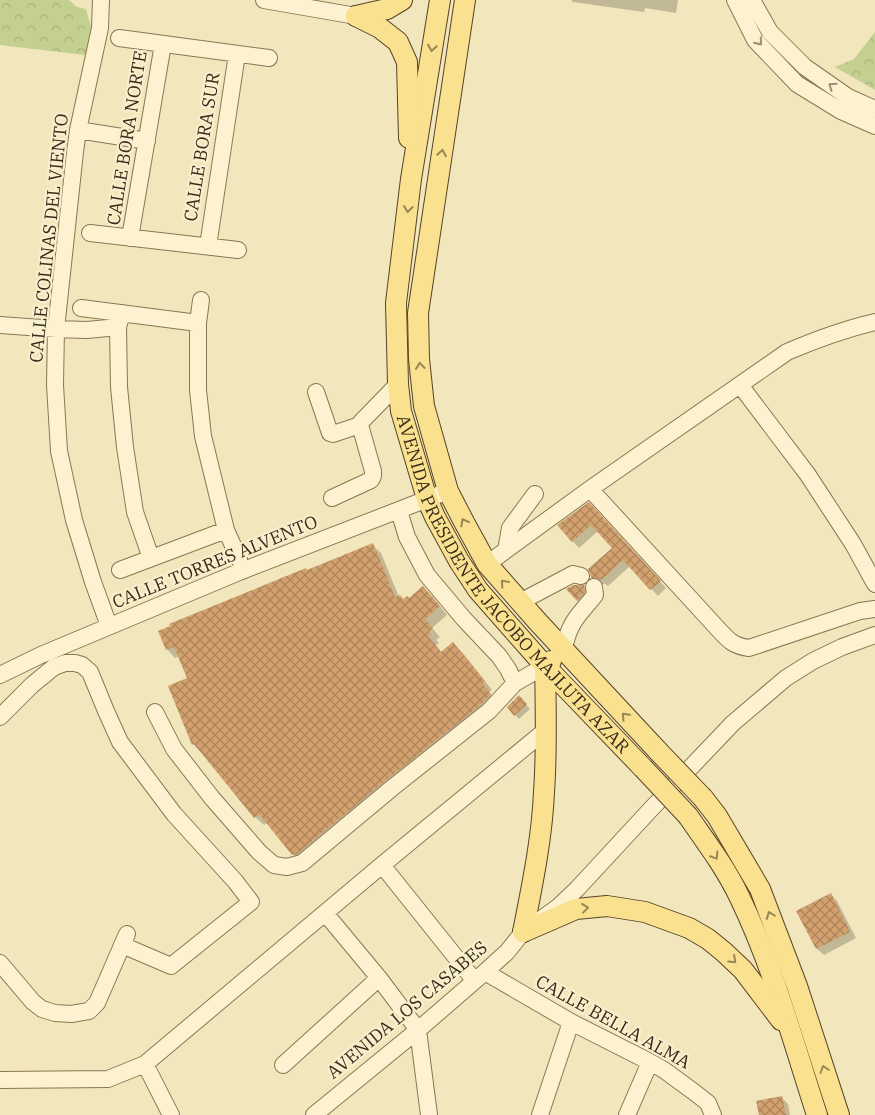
<svg xmlns="http://www.w3.org/2000/svg" width="875" height="1115" viewBox="0 0 875 1115" font-family="'IBM Plex Serif',serif">
	<style>
		.park { fill: url(#park-crowns) }
		.shadow { fill: #0003 }
		.building { fill: url(#building-cross-hatch) }
		.lines { fill: none; stroke-linecap: round; stroke-linejoin: round }
		.minor-casing { stroke: #8b7654; stroke-width: 18 }
		.major-casing { stroke: #574329; stroke-width: 22 }
		.minor { stroke: #fcf2d0; stroke-width: 16 }
		.major { stroke: #f9e18f; stroke-width: 20 }
		.major-bridge-casing { stroke: #574329; stroke-width: 22; stroke-linecap: butt }
		.major-bridge { stroke: #f9e18f; stroke-width: 20 }
		.oneway { stroke: #9a8e75 }
		.oneway2 { stroke: #988654 }
		.labels { text-anchor: middle; stroke-width: 4.5; stroke-linejoin: round; paint-order: stroke }
		.street-label { font-size: 18px; fill: #382b1a; stroke: #f8efcc }
	</style>
	<defs>
		<pattern id="park-crowns" width="20" height="18" patternUnits="userSpaceOnUse" patternTransform="scale(1.25)"><rect width="20" height="18" fill="#c3d08f"/><path d="M2 6a3 3 0 1 1 6 0M12 15a3 3 0 1 1 6 0" fill="none" stroke="#a8b37b"/></pattern>
		<pattern id="building-cross-hatch" width="8" height="8" patternUnits="userSpaceOnUse" patternTransform="scale(1.25)"><rect width="8" height="8" fill="#d3a16e"/><path d="M0 0l8 8M0 8l8-8" fill="none" stroke="#ac835a"/></pattern>
	</defs>
	<rect width="100%" height="100%" fill="#f2e6bc"/>
	<path class="park" d="M0 0H69L77 7 86 9 92 30 85 55 0 45Z
		M875 32V90L835 67 854 59Z"/>
	<path class="shadow" d="M571 0H678L676 13 645 8 644 12 573 2Z
		M595 511 666 588 658 596 630 566 608 586 605 584H599L592 577 614 548 598 531 579 548 559 526Z
		M372 545 381 553 399 597 403 600 432 596 447 615 432 628 440 637 436 640 439 643 436 645 442 653 453 644 462 652 492 690 489 692 498 703 302 863 293 854 267 822 264 825 255 817 201 752 193 744 188 679 179 656 175 658 167 649 172 627Z
		M584 586 586 588V594L579 602 568 589Z
		M519 696 530 709 519 719 508 707Z
		M831 895 837 901 856 938 824 955 817 949 798 912Z
		M782 1098 788 1104 790 1115H760Z"/>
	<path class="building" d="M589 502 661 581 650 590 623 560 601 580 597 578H591L590 573 588 569 612 548 591 525 572 542 557 525Z
		M373 543 395 597 400 595 403 599 407 596 409 598 423 586 440 606 425 619 433 628 429 631 431 634 428 636 441 652 453 642 485 681 482 683 491 694 482 704 386 780 297 854 292 855 259 814 254 818 194 744 192 745 168 686 187 678 174 647 166 650 158 631 170 626 169 624 306 568 307 570Z
		M574 585H584L585 592 577 601 566 589Z
		M519 695 527 704 514 716 507 707Z
		M831 893 850 932 816 949 796 911Z
		M782 1096 786 1115H759L756 1101Z"/>
	<g class="lines">
		<defs>
			<path id="minor" d="M101 0 100 28 78 130 75 152 56 329 55 385 59 451 74 520 93 582 109 626
				M264 0 356 16
				M735 0 755 40 797 84 841 111 875 126
				M752 0 770 32 805 67 848 97 875 109
				M119 38 269 58
				M78 130 147 141
				M90 233 238 250
				M130 238 163 44
				M208 246 237 54
				M201 300 198 323V390L203 436 226 530 239 559
				M81 308 198 323
				M122 313 118 327 119 387 125 447 135 512 151 558
				M0 325 56 329 87 330 118 327
				M740 385 808 475 853 544 875 584
				M316 392 330 433 333 434 360 425
				M590 489 719 630C729 641 734 646 749 648L860 611 875 609
				M332 498 371 480 373 476V471L360 425 361 422 398 384
				M399 511 407 537 427 575 464 619 499 656 508 669 515 683
				M506 550 510 528 535 494
				M487 564 590 489 787 352C815 340 845 329 875 322
				M120 570 226 530
				M520 602 573 574 581 576
				M563 650C566 642 567 634 571 627 576 615 587 606 595 595L594 587
				M0 675 41 655 239 572 448 491
				M155 712 174 749 212 798 259 852 274 865 287 867 302 863 392 788 489 711 515 683 545 666
				M0 717 32 685 54 667 65 663H75L82 665 90 672 106 711 120 742 174 814 235 881 251 902 171 966 122 945
				M382 865 474 980
				M325 913 379 978 418 1030 429 1115
				M0 963 33 1002 42 1009 55 1013 71 1014 89 1011 97 1003 127 934
				M485 972 571 1022 650 1062 664 1070 694 1092 708 1103 713 1115
				M145 1064 171 1115
				M283 1065 379 978
				M0 1080 108 1079 145 1064 382 865 546 730
				M314 1115 418 1030 485 972 507 952 523 932 558 907 577 889 651 809 733 723 786 678 813 661 842 647 875 635
				M540 1115 571 1022
				M627 1115 650 1062"/>
			<g id="major">
				<path id="s1" d="M440 0 411 179 396 303 398 384 401 411 427 499 435 517 459 561 478 590 545 666 643 768"/>
				<path d="M465 0 418 313 419 359 424 406 448 491 464 522 487 564 538 622 658 751"/>
				<path d="M356 16 380 28 398 42 407 62 409 138"/>
				<path d="M356 16 387 9 402 0"/>
				<path d="M703 798 717 816 760 889 797 986 839 1115"/>
				<path d="M688 816C706 842 725 867 739 896 773 966 793 1041 817 1115"/>
				<path d="M523 932 576 909 607 906 645 912 689 928 708 939 724 952 743 970 781 1020"/>
				<path d="M523 932C532 886 542 839 544 792 547 750 546 708 545 666L551 661"/>
			</g>
		</defs>
		<use href="#minor" class="minor-casing"/>
		<use href="#major" class="major-casing"/>
		<use href="#minor" class="minor"/>
		<use href="#major" class="major"/>
		<defs>
			<path id="major-bridge" d="M658 751 703 798
				M643 768 688 816"/>
		</defs>
		<use href="#major-bridge" class="major-bridge-casing"/>
		<use href="#major-bridge" class="major-bridge"/>
	</g>
	<defs><path id="oneway-chevron" d="M-2-3.5L2.5 0L-2 3.5" fill="none" stroke-width="1.6" stroke-linecap="round" stroke-linejoin="round" transform="scale(1.25)"/></defs>
	<g class="oneway">
		<use href="#oneway-chevron" transform="translate(759 42) rotate(51)"/>
		<use href="#oneway-chevron" transform="translate(832 86) rotate(-145)"/>
	</g>
	<g class="oneway2">
		<use href="#oneway-chevron" transform="translate(432 48) rotate(99)"/>
		<use href="#oneway-chevron" transform="translate(442 153) rotate(-81)"/>
		<use href="#oneway-chevron" transform="translate(408 209) rotate(97)"/>
		<use href="#oneway-chevron" transform="translate(420 366) rotate(-96)"/>
		<use href="#oneway-chevron" transform="translate(464 522) rotate(-118)"/>
		<use href="#oneway-chevron" transform="translate(504 583) rotate(-131)"/>
		<use href="#oneway-chevron" transform="translate(625 716) rotate(-133)"/>
		<use href="#oneway-chevron" transform="translate(715 856) rotate(58)"/>
		<use href="#oneway-chevron" transform="translate(585 908) rotate(-7)"/>
		<use href="#oneway-chevron" transform="translate(770 915) rotate(-111)"/>
		<use href="#oneway-chevron" transform="translate(733 960) rotate(43)"/>
		<use href="#oneway-chevron" transform="translate(824 1069) rotate(-108)"/>
	</g>
	<g class="labels">
		<g class="street-label">
			<text transform="translate(127 138) rotate(-81)" y="6">CALLE BORA NORTE</text>
			<text transform="translate(202 147) rotate(-81)" y="6">CALLE BORA SUR</text>
			<text transform="translate(49 238) rotate(-84)" y="6">CALLE COLINAS DEL VIENTO</text>
			<text transform="translate(215 562) rotate(-22)" y="6">CALLE TORRES ALVENTO</text>
			<text dy="6" stroke="none"><textPath href="#s1" startOffset="624">AVENIDA PRESIDENTE JACOBO MAJLUTA AZAR</textPath></text>
			<text transform="translate(407 1010) rotate(-40)" y="6">AVENIDA LOS CASABES</text>
			<text transform="translate(613 1022) rotate(29)" y="6">CALLE BELLA ALMA</text>
		</g>
	</g>
</svg>
